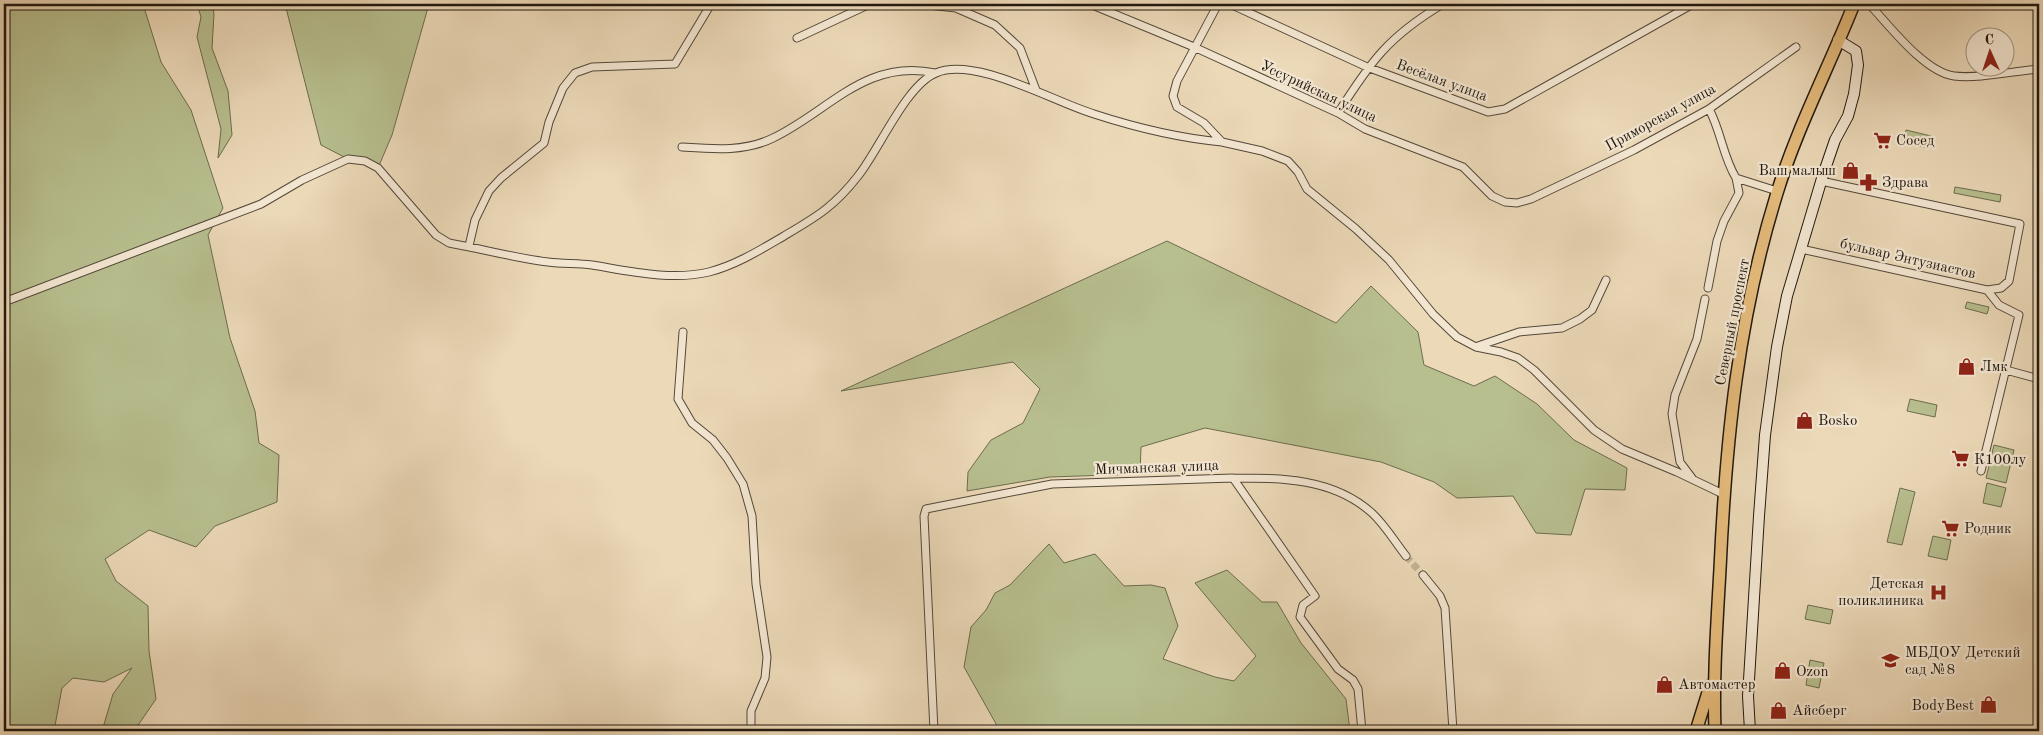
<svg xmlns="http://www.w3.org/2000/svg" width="2043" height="735" viewBox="0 0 2043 735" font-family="'Old Standard TT',serif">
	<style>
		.green { fill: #b8bf8f; stroke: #6c6c4f }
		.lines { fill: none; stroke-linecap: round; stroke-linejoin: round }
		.street-tunnel { stroke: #c3b296; stroke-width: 7; stroke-dasharray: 7 3.5; stroke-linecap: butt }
		.street-casing { stroke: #534839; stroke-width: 9 }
		.secondary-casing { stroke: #20180f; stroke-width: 12 }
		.primary-casing { stroke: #20180f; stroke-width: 14 }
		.street { stroke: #f3e6d1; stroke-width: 7 }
		.secondary { stroke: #f3e6d1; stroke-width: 10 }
		.primary { stroke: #e6bc7c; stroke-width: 11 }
		.labels { text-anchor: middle; stroke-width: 4.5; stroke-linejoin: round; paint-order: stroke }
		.street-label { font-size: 15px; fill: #20180f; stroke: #f3e6d1 }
		.poi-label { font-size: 15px; fill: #20180f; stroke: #f3e6d1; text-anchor: start }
	</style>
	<rect width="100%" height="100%" fill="#ecd9b8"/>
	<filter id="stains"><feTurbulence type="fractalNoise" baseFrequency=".004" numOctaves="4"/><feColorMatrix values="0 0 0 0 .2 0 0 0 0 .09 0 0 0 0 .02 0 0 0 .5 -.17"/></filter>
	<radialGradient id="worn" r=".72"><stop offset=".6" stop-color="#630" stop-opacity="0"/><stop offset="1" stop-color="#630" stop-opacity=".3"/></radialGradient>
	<path class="green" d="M4 4H143L161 62 191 110 223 208 208 235 230 338 255 411 259 443 279 455 277 502 215 526 196 547 149 530 105 559 116 581 148 606 149 651 156 699 134 731H102L113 694 132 668 104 682 73 678 62 688 54 731H4Z
		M197 4H212L214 14 212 48 228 91 232 135 218 158 221 129 197 37 201 17Z
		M285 4H429L392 135 378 168 348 159 321 145Z
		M1906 130 1931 136 1929 148 1903 142Z
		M1955 187 2001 195 2000 202 1954 193Z
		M1167 241 1336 323 1371 286 1418 332 1424 365 1474 386 1495 376 1537 404 1574 440 1627 468 1625 490 1585 489 1571 535 1536 533 1513 496 1457 498 1434 482 1381 462 1205 428 1141 447 1140 474 1050 477 967 491 968 472 991 440 1023 423 1040 389 1013 362 841 391Z
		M1967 302 1989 307 1987 314 1965 308Z
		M1910 399 1937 405 1935 417 1907 411Z
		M1994 445 2014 450 2006 483 1986 478Z
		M1987 483 2006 488 2001 507 1983 503Z
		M1900 488 1915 492 1902 545 1887 542Z
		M1933 536 1951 540 1947 560 1928 556Z
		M1049 544 1064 563 1095 554 1124 586 1151 585 1165 588 1178 626 1163 659 1215 677 1234 681 1256 656 1195 583 1227 570 1262 602H1277L1301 643 1346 699 1350 731H1000L964 667 971 627 986 610 995 593 1010 585Z
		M1808 605 1833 610 1830 624 1805 619Z
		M1810 660 1824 663 1819 688 1806 685Z"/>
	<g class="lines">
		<path class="street-tunnel" d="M1406 556 1423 575"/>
		<defs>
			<path id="street" d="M919 4 956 8 995 25 1020 48 1036 90
				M1090 4 1194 47 1338 113 1365 129 1463 167 1492 196 1505 202 1517 203 1531 199 1634 150 1709 109 1796 47
				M1218 4 1177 81 1173 96 1177 107 1204 123 1222 142 1262 151 1288 161 1298 172 1307 189 1356 229 1389 260 1433 314 1457 337 1476 347 1501 352 1518 358 1534 370 1594 430 1622 449 1677 472 1723 494
				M1230 4 1367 67 1488 112 1505 109 1693 4
				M1869 4C1889 25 1924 72 1954 76 1979 79 2013 71 2039 69
				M797 38 870 4
				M1709 109C1721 131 1723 157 1736 178L1777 191
				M1338 113C1371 61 1389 36 1443 4
				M682 147C712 149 745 152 773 138 828 112 866 58 935 73
				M1821 181 2020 224 2009 281 2001 288 1987 290
				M469 246 475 220 489 191 501 178 544 143 549 122 563 88 575 73 592 67 675 64 711 4
				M1801 249 1987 290 1999 305 2019 315 1981 471
				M1708 288 1717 241 1724 221 1739 193 1736 178
				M4 302 261 204 302 180 348 159 365 161 378 168 436 235 449 243C483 249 515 258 548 262 563 264 577 263 592 265 629 271 672 281 709 272 736 265 760 250 784 236 816 217 834 207 858 176 879 150 906 85 936 73 975 56 1054 102 1094 114 1134 127 1179 138 1222 142
				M683 332 678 399 692 423 713 440 727 458 743 484 752 516 756 584 767 657 765 678 751 711V731
				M1478 346 1519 332 1562 328 1580 319 1592 310 1606 280
				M2006 370 2039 379
				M1233 478C1282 478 1333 478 1372 513 1385 525 1395 542 1406 556
				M1692 478 1680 462 1672 414 1675 395 1697 339 1705 299
				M1423 575 1440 596 1445 608 1453 731
				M934 731 924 516 926 509 1052 484 1233 478 1315 596 1303 605 1300 617 1338 669 1353 680 1358 689 1362 731"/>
			<path id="secondary" d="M1750 731 1748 696 1759 516 1765 435 1777 347 1787 296 1823 175 1835 140 1848 116 1854 94 1858 65 1856 51 1838 40"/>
			<path id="primary" d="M1696 731 1710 686
				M1715 731C1713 677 1717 623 1720 569 1726 438 1738 319 1777 193 1797 128 1829 67 1854 4"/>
		</defs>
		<use href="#street" class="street-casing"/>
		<use href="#secondary" class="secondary-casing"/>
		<use href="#primary" class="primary-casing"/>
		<use href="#street" class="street"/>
		<use href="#secondary" class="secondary"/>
		<use href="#primary" class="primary"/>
	</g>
	<defs>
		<symbol id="supermarket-bare" viewBox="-9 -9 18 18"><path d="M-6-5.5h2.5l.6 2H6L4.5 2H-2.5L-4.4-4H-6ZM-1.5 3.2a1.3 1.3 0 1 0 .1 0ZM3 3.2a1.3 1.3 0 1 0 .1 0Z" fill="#8f2418" stroke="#f3e6d1" stroke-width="2.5" paint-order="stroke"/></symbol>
		<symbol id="shop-bare" viewBox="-9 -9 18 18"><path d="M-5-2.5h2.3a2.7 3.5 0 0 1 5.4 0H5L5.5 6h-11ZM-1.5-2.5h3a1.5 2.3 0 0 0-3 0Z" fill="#8f2418" stroke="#f3e6d1" stroke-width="2.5" paint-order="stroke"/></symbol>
		<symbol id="pharmacy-bare" viewBox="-9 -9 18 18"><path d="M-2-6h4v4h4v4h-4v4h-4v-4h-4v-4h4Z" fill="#8f2418" stroke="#f3e6d1" stroke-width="2.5" paint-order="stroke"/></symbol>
		<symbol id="hospital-bare" viewBox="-9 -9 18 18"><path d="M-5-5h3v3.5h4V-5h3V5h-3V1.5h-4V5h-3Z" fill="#8f2418" stroke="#f3e6d1" stroke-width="2.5" paint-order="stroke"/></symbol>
		<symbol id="school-bare" viewBox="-9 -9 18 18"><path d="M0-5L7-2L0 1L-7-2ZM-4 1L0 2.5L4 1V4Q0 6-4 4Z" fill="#8f2418" stroke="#f3e6d1" stroke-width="2.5" paint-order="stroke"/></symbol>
	</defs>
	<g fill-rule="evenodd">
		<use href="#supermarket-bare" x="1870" y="128" width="25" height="25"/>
		<use href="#shop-bare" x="1838" y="158" width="25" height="25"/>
		<use href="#pharmacy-bare" x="1856" y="170" width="25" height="25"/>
		<use href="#shop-bare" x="1954" y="354" width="25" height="25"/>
		<use href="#shop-bare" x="1792" y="408" width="25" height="25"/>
		<use href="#supermarket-bare" x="1948" y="446" width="25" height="25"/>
		<use href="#supermarket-bare" x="1938" y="516" width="25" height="25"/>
		<use href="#hospital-bare" x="1926" y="580" width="25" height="25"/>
		<use href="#school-bare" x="1878" y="648" width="25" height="25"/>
		<use href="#shop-bare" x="1770" y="658" width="25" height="25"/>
		<use href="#shop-bare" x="1652" y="672" width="25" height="25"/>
		<use href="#shop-bare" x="1976" y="692" width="25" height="25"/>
		<use href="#shop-bare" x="1766" y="698" width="25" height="25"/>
	</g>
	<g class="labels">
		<g class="street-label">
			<text transform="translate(1442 80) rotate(20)" y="5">Весёлая улица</text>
			<text transform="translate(1319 91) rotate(25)" y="5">Уссурийская улица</text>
			<text transform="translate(1660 117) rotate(-29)" y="5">Приморская улица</text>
			<text transform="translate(1908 258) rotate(13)" y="5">бульвар Энтузиастов</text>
			<text transform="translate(1732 322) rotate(-79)" y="5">Северный проспект</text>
			<text transform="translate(1157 467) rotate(-2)" y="5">Мичманская улица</text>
		</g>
		<g class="poi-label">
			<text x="1896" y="145">Сосед</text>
			<text x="1836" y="175" text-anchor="end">Ваш малыш</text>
			<text x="1882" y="187">Здрава</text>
			<text x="1980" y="371">Лмк</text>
			<text x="1818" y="425">Bosko</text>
			<text x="1974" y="464">К100лу</text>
			<text x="1964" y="533">Родник</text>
			<text x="1924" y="588" text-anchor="end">Детская<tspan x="1924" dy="17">поликлиника</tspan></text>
			<text x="1905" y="657">МБДОУ Детский<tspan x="1905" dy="17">сад №8</tspan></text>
			<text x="1796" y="676">Ozon</text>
			<text x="1678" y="689">Автомастер</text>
			<text x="1974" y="710" text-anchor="end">BodyBest</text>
			<text x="1792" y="715">Айсберг</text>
		</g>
	</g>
	<rect width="2043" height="735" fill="none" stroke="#ecd9b8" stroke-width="20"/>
	<rect x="5" y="5" width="2033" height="725" fill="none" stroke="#20180f" stroke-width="2.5"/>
	<rect x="10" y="10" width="2023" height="715" fill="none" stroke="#20180f"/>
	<g transform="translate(1990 52) rotate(357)"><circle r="24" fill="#f3e6d1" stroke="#9f9483"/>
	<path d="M0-4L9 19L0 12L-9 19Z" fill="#8f2418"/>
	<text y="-8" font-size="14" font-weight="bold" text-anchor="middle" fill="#20180f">С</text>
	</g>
	<rect width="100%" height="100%" filter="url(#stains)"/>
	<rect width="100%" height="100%" fill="url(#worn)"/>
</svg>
